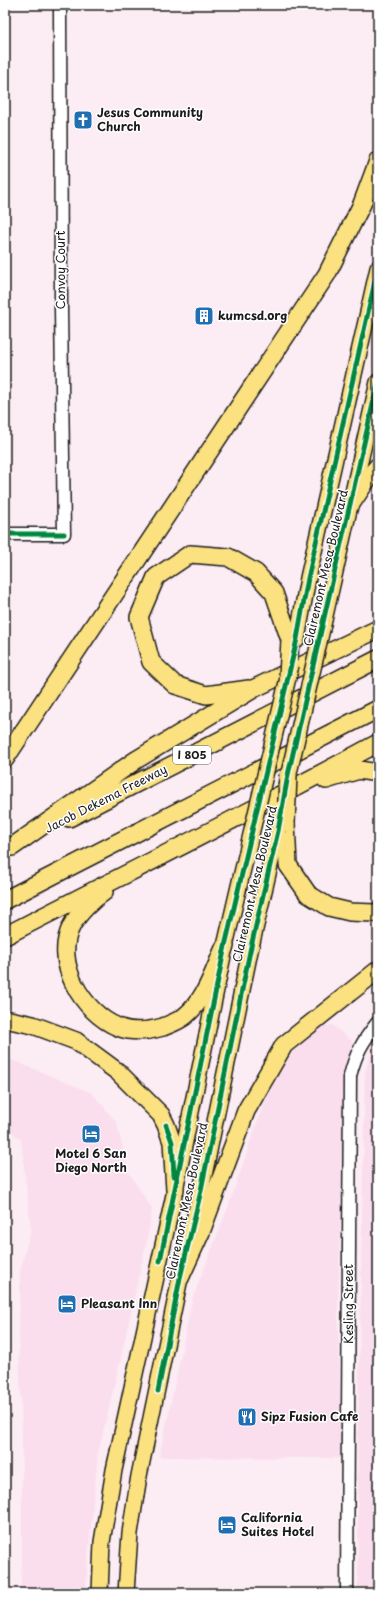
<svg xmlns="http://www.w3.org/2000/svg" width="383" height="1598" viewBox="0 0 383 1598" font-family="'Playpen Sans',sans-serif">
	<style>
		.built { fill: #fadeed }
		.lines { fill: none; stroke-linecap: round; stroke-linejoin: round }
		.tertiary-casing { stroke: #1c1c1c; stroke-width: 15 }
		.primary-casing { stroke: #1c1c1c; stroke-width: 18 }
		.motorway-casing { stroke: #1c1c1c; stroke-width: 20 }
		.tertiary { stroke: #fff; stroke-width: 12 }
		.primary { stroke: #fbe180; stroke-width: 15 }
		.motorway { stroke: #fbe180; stroke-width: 17 }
		.primary-bridge-casing { stroke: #1c1c1c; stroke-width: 18; stroke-linecap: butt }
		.motorway-bridge-casing { stroke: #1c1c1c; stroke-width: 20; stroke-linecap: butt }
		.primary-bridge { stroke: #fbe180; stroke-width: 15 }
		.motorway-bridge { stroke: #fbe180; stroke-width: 17 }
		.cycleway-casing { stroke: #fff; stroke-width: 8 }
		.cycleway { stroke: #00873e; stroke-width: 5 }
		.labels { text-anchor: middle; stroke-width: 3; stroke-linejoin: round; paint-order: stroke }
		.shield { fill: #fff; stroke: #606060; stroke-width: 1 }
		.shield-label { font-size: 11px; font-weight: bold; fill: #1c1c1c }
		.poi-label { font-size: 12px; font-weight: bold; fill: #1c1c1c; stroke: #fff; text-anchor: start }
		.street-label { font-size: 12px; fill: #1c1c1c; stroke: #fff }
	</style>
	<rect width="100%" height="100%" fill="#fcecf4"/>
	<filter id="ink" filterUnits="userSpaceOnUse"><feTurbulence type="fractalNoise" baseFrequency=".025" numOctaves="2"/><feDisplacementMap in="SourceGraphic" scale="8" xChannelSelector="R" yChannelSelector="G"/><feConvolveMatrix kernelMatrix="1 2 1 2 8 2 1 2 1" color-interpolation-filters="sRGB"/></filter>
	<g filter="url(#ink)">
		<path class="built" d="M332 1025 352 1041 350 1099 342 1152 338 1305 341 1458 159 1457 180 1360 192 1300 229 1205 260 1114 282 1064 315 1028Z
			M376 1037H378V1593H358V1426L365 1073Z
			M5 1057 92 1093 117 1123 128 1171 152 1209 147 1240 119 1366 98 1453 87 1568 86 1593H20L22 1562V1425L19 1353 20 1272 31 1229 21 1140 5 1126Z"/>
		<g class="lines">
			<defs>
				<path id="tertiary" d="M5 534H64L61 308 60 5
					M347 1593 350 1076C356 1052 363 1041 378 1022"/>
				<path id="primary" d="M322 629 378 382
					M297 639 308 578 378 268
					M100 1593 102 1542 114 1470 175 1190 225 946 249 843
					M126 1593 130 1533 139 1476 180 1278 200 1195 250 951 278 831"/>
				<path id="motorway" d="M351 504 371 474 378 466
					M249 689 206 695 175 685 151 662 139 617 156 577 190 554 228 557 256 573 274 593 290 640
					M5 759 327 274 362 204 378 161
					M326 780 359 770 378 773
					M69 818 378 659
					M286 823 288 865 308 894 329 907 350 912 374 913 378 912
					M12 847 136 760 255 688 378 629
					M104 892C92 900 79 913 72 925 52 962 83 1013 118 1027 132 1033 149 1031 163 1027 170 1024 179 1021 185 1016 206 999 214 970 225 946
					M5 900 378 709
					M5 936C129 872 255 810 378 743
					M5 1019 33 1025 76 1041 118 1072 161 1115 166 1125 172 1142 175 1190
					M180 1278 201 1232 246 1111 284 1045 378 970"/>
			</defs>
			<use href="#tertiary" class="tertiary-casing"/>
			<use href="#primary" class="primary-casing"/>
			<use href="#motorway" class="motorway-casing"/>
			<use href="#tertiary" class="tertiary"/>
			<use href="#primary" class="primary"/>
			<use href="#motorway" class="motorway"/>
			<defs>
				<path id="primary-bridge" d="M286 786 322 629
					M278 831 282 808
					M249 843 291 665"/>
				<path id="motorway-bridge" d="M288 676 290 640
					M286 823 288 775"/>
			</defs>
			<use href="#primary-bridge" class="primary-bridge-casing"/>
			<use href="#motorway-bridge" class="motorway-bridge-casing"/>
			<use href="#primary-bridge" class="primary-bridge"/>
			<use href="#motorway-bridge" class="motorway-bridge"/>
			<defs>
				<path id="cycleway" d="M5 534H64
					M166 1125 172 1142 174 1176
					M160 1261 225 946 297 639 308 578 378 268
					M158 1391 180 1278 200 1195 250 951 278 831 288 775 378 382"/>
			</defs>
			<use href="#cycleway" class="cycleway-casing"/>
			<use href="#cycleway" class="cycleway"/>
		</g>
	</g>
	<defs>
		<symbol id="church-square" viewBox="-11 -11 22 22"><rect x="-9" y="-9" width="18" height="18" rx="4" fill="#1f6fb2" stroke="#fff"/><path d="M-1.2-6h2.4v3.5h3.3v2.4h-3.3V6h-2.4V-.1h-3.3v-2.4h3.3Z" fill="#fff"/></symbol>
		<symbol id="building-square" viewBox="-11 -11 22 22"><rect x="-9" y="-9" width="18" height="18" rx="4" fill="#1f6fb2" stroke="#fff"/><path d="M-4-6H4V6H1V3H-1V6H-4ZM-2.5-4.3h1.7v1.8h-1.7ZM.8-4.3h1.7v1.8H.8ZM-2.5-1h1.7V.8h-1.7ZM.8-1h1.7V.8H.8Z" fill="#fff"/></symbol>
		<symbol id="hotel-square" viewBox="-11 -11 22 22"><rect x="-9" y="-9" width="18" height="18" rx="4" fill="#1f6fb2" stroke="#fff"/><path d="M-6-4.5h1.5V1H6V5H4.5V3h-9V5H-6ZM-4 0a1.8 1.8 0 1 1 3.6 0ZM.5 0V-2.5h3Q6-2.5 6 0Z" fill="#fff"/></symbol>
		<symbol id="restaurant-square" viewBox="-11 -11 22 22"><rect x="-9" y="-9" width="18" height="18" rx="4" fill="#1f6fb2" stroke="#fff"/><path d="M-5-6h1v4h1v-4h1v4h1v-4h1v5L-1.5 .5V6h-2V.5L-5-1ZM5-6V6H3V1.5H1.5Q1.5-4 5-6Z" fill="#fff"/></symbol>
	</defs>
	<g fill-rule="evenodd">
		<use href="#church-square" x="72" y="109" width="22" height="22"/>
		<use href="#building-square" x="193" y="305" width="22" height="22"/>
		<use href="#hotel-square" x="80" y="1123" width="22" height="22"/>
		<use href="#hotel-square" x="56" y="1293" width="22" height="22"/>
		<use href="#restaurant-square" x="236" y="1406" width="22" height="22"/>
		<use href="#hotel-square" x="216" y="1514" width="22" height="22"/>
	</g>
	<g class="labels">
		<rect class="shield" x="173" y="746" width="38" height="18" rx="3"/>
		<g class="shield-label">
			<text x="192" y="759">I 805</text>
		</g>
		<g class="poi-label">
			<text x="97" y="117">Jesus Community<tspan x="97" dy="14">Church</tspan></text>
			<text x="218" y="320">kumcsd.org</text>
			<text x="91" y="1158" text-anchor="middle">Motel 6 San<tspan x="91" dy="14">Diego North</tspan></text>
			<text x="81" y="1308">Pleasant Inn</text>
			<text x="261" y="1421">Sipz Fusion Cafe</text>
			<text x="241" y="1522">California<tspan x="241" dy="14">Suites Hotel</tspan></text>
		</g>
		<g class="street-label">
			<text transform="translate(61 270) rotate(-90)" y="4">Convoy Court</text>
			<text transform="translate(326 568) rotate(-77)" y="4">Clairemont Mesa Boulevard</text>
			<text transform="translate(106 799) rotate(-27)" y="4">Jacob Dekema Freeway</text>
			<text transform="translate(255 884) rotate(-77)" y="4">Clairemont Mesa Boulevard</text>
			<text transform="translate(187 1201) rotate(-78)" y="4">Clairemont Mesa Boulevard</text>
			<text transform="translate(349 1304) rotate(-90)" y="4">Kesling Street</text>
		</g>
	</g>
	<rect width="383" height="1598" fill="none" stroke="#fff" stroke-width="20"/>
	<rect x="10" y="10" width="363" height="1578" fill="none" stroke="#1c1c1c" stroke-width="1.5" filter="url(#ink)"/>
</svg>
